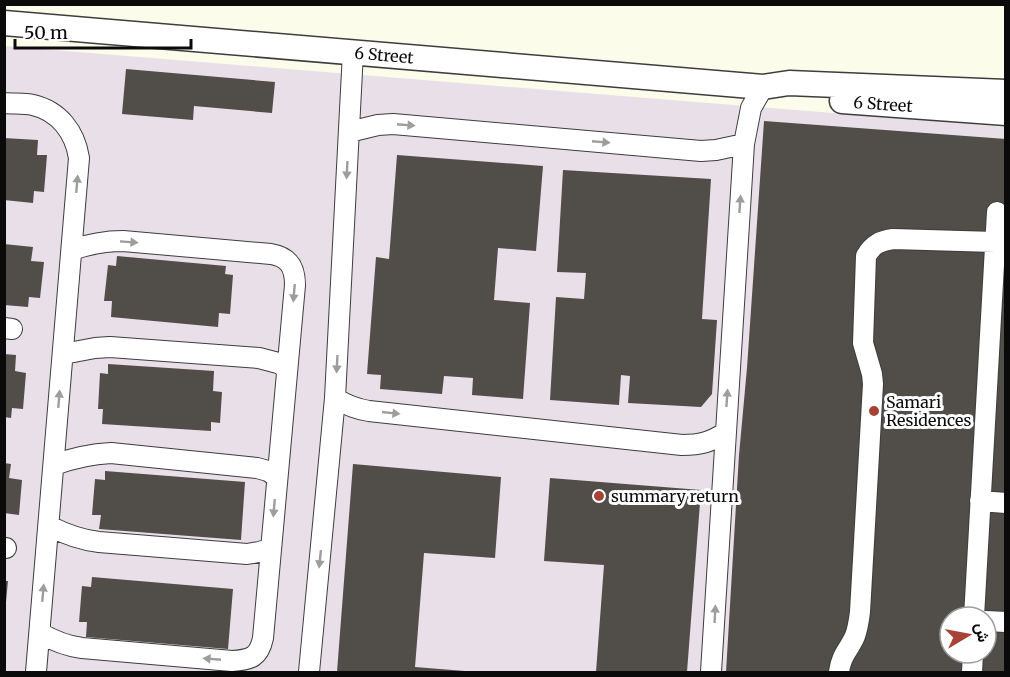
<svg xmlns="http://www.w3.org/2000/svg" width="1010" height="677" viewBox="0 0 1010 677" font-family="Merriweather,Vazirmatn,serif">
	<style>
		.industrial { fill: #e8dfe8; fill-rule: evenodd }
		.building { fill: #514d48; fill-rule: evenodd }
		.lines { fill: none; stroke-linecap: round; stroke-linejoin: round }
		.minor-casing { stroke: #3d3d3d; stroke-width: 22 }
		.tertiary-casing { stroke: #3d3d3d; stroke-width: 27 }
		.minor { stroke: #fff; stroke-width: 20 }
		.tertiary { stroke: #fff; stroke-width: 24 }
		.oneway { fill: #9d9d9d }
		.poi-dot { fill: #a74335; stroke: #fff; stroke-width: 2 }
		.labels { text-anchor: middle; stroke-width: 6; stroke-linejoin: round; paint-order: stroke }
		.street-label { font-size: 16px; fill: #0a0a0a; stroke: #fff }
		.poi-label { font-size: 16px; fill: #0a0a0a; stroke: #fff; text-anchor: start }
	</style>
	<rect width="100%" height="100%" fill="#fcfcea"/>
	<path class="industrial" d="M4 46 1005 127V672H5ZM950 617H986V653H950Z"/>
	<path class="building" d="M126 69 275 82 272 113 194 106 193 120 122 114Z
		M764 121 1006 139V672H726L739 455 747 368ZM950 617H986V653H950Z
		M4 138 38 140 37 155H47L44 192 34 191 33 203 4 200Z
		M397 155 543 166 536 251 498 248 494 300 530 303 523 399 472 395 473 378 444 376 442 394 380 389 381 375 367 374 376 257 389 259Z
		M563 170 711 179 702 319 717 320 712 394 701 407 628 403 630 376 621 375 619 405 550 400 556 297 584 299 586 273 557 272Z
		M4 244 33 247 31 261 44 262 40 298 29 297 28 307 4 305Z
		M117 256 226 266 225 274 233 275 230 314 219 313 218 327 111 317 112 301H104L108 265 116 266Z
		M4 354 16 355 15 371 26 373 23 409 12 408 11 418 4 417Z
		M108 364 214 371 213 391 222 392 220 423 211 422V431L102 424 103 409H98L100 373 108 374Z
		M4 463 11 464 9 478 22 480 19 515 4 513Z
		M353 464 501 477 495 558 424 553 415 667 465 671V672H337Z
		M105 471 245 482 241 540 99 529 101 515H92L95 479 105 480Z
		M550 478 701 490 687 672H596L604 565 544 561Z
		M92 577 233 589 228 649 86 637 87 622H79L82 586 91 587Z
		M4 581H8L6 602H4Z"/>
	<g class="lines">
		<defs>
			<path id="minor" d="M4 103C14 104 24 103 33 105 59 111 75 132 79 158L36 672
				M349 132 378 125 393 124 701 151 716 150 744 144
				M4 328 12 329
				M63 354 95 348 110 347 259 358 278 363 287 368
				M335 398C346 405 356 409 369 411L682 445C701 445 710 442 725 433
				M54 465C73 458 90 454 111 453L257 468 268 471 277 477
				M980 501 1006 503
				M49 526C65 534 80 540 99 542L247 554 259 552 270 549
				M4 548H6
				M974 617 997 212
				M986 621 1006 622
				M40 633C54 641 66 646 82 648L232 661C251 660 259 657 263 638L295 285C295 267 289 257 271 254L123 241C105 241 89 244 72 250
				M309 672 335 398 353 52
				M711 672 744 144 751 108 763 87
				M839 672C841 655 849 650 855 636 858 628 859 620 860 612L873 384 872 374 863 343 866 256C873 244 880 241 893 239L995 242
				M972 672 973 653"/>
			<path id="tertiary" d="M4 23 763 87 789 83 1006 92
				M842 101 1006 113"/>
		</defs>
		<use href="#minor" class="minor-casing"/>
		<use href="#tertiary" class="tertiary-casing"/>
		<use href="#minor" class="minor"/>
		<use href="#tertiary" class="tertiary"/>
	</g>
	<defs><path id="oneway-solid" d="M-6-.8H1V-3.2L6.5 0L1 3.2V.8H-6Z" transform="scale(1.5)"/></defs>
	<g class="oneway">
		<use href="#oneway-solid" transform="translate(406 125) rotate(5)"/>
		<use href="#oneway-solid" transform="translate(601 142) rotate(5)"/>
		<use href="#oneway-solid" transform="translate(347 170) rotate(93)"/>
		<use href="#oneway-solid" transform="translate(77 184) rotate(-85)"/>
		<use href="#oneway-solid" transform="translate(740 204) rotate(-86)"/>
		<use href="#oneway-solid" transform="translate(129 242) rotate(4)"/>
		<use href="#oneway-solid" transform="translate(294 293) rotate(95)"/>
		<use href="#oneway-solid" transform="translate(337 364) rotate(93)"/>
		<use href="#oneway-solid" transform="translate(727 398) rotate(-86)"/>
		<use href="#oneway-solid" transform="translate(59 399) rotate(-85)"/>
		<use href="#oneway-solid" transform="translate(391 413) rotate(6)"/>
		<use href="#oneway-solid" transform="translate(274 508) rotate(95)"/>
		<use href="#oneway-solid" transform="translate(320 559) rotate(96)"/>
		<use href="#oneway-solid" transform="translate(43 593) rotate(-85)"/>
		<use href="#oneway-solid" transform="translate(715 614) rotate(-87)"/>
		<use href="#oneway-solid" transform="translate(212 659) rotate(-175)"/>
	</g>
	<g class="poi-dot">
		<circle cx="874" cy="411" r="6"/>
		<circle cx="599" cy="496" r="6"/>
	</g>
	<g class="labels">
		<g class="street-label">
			<text transform="translate(384 55) rotate(5)" y="6">6 Street</text>
			<text transform="translate(883 104) rotate(4)" y="6">6 Street</text>
		</g>
		<g class="poi-label">
			<text x="886" y="408">Samari<tspan x="886" dy="18">Residences</tspan></text>
			<text x="611" y="502">summary return</text>
		</g>
	</g>
	<rect width="1010" height="677" fill="none" stroke="#0a0a0a" stroke-width="12"/>
	<g transform="translate(968 635) rotate(80)"><circle r="28" fill="#ffffff" stroke="#9d9d9d" stroke-width="1.5"/>
	<path d="M0-4.5L10 22L0 15L-10 22Z" fill="#a74335"/>
	<text y="-9" font-size="16" font-weight="bold" text-anchor="middle" fill="#0a0a0a">ش</text>
	</g>
	<path d="M15 39v9h176v-9" fill="none" stroke="#0a0a0a" stroke-width="3"/>
	<text x="24" y="39" font-size="18" fill="#0a0a0a" stroke="#ffffff" stroke-width="4.5" paint-order="stroke">50 m</text>
</svg>
